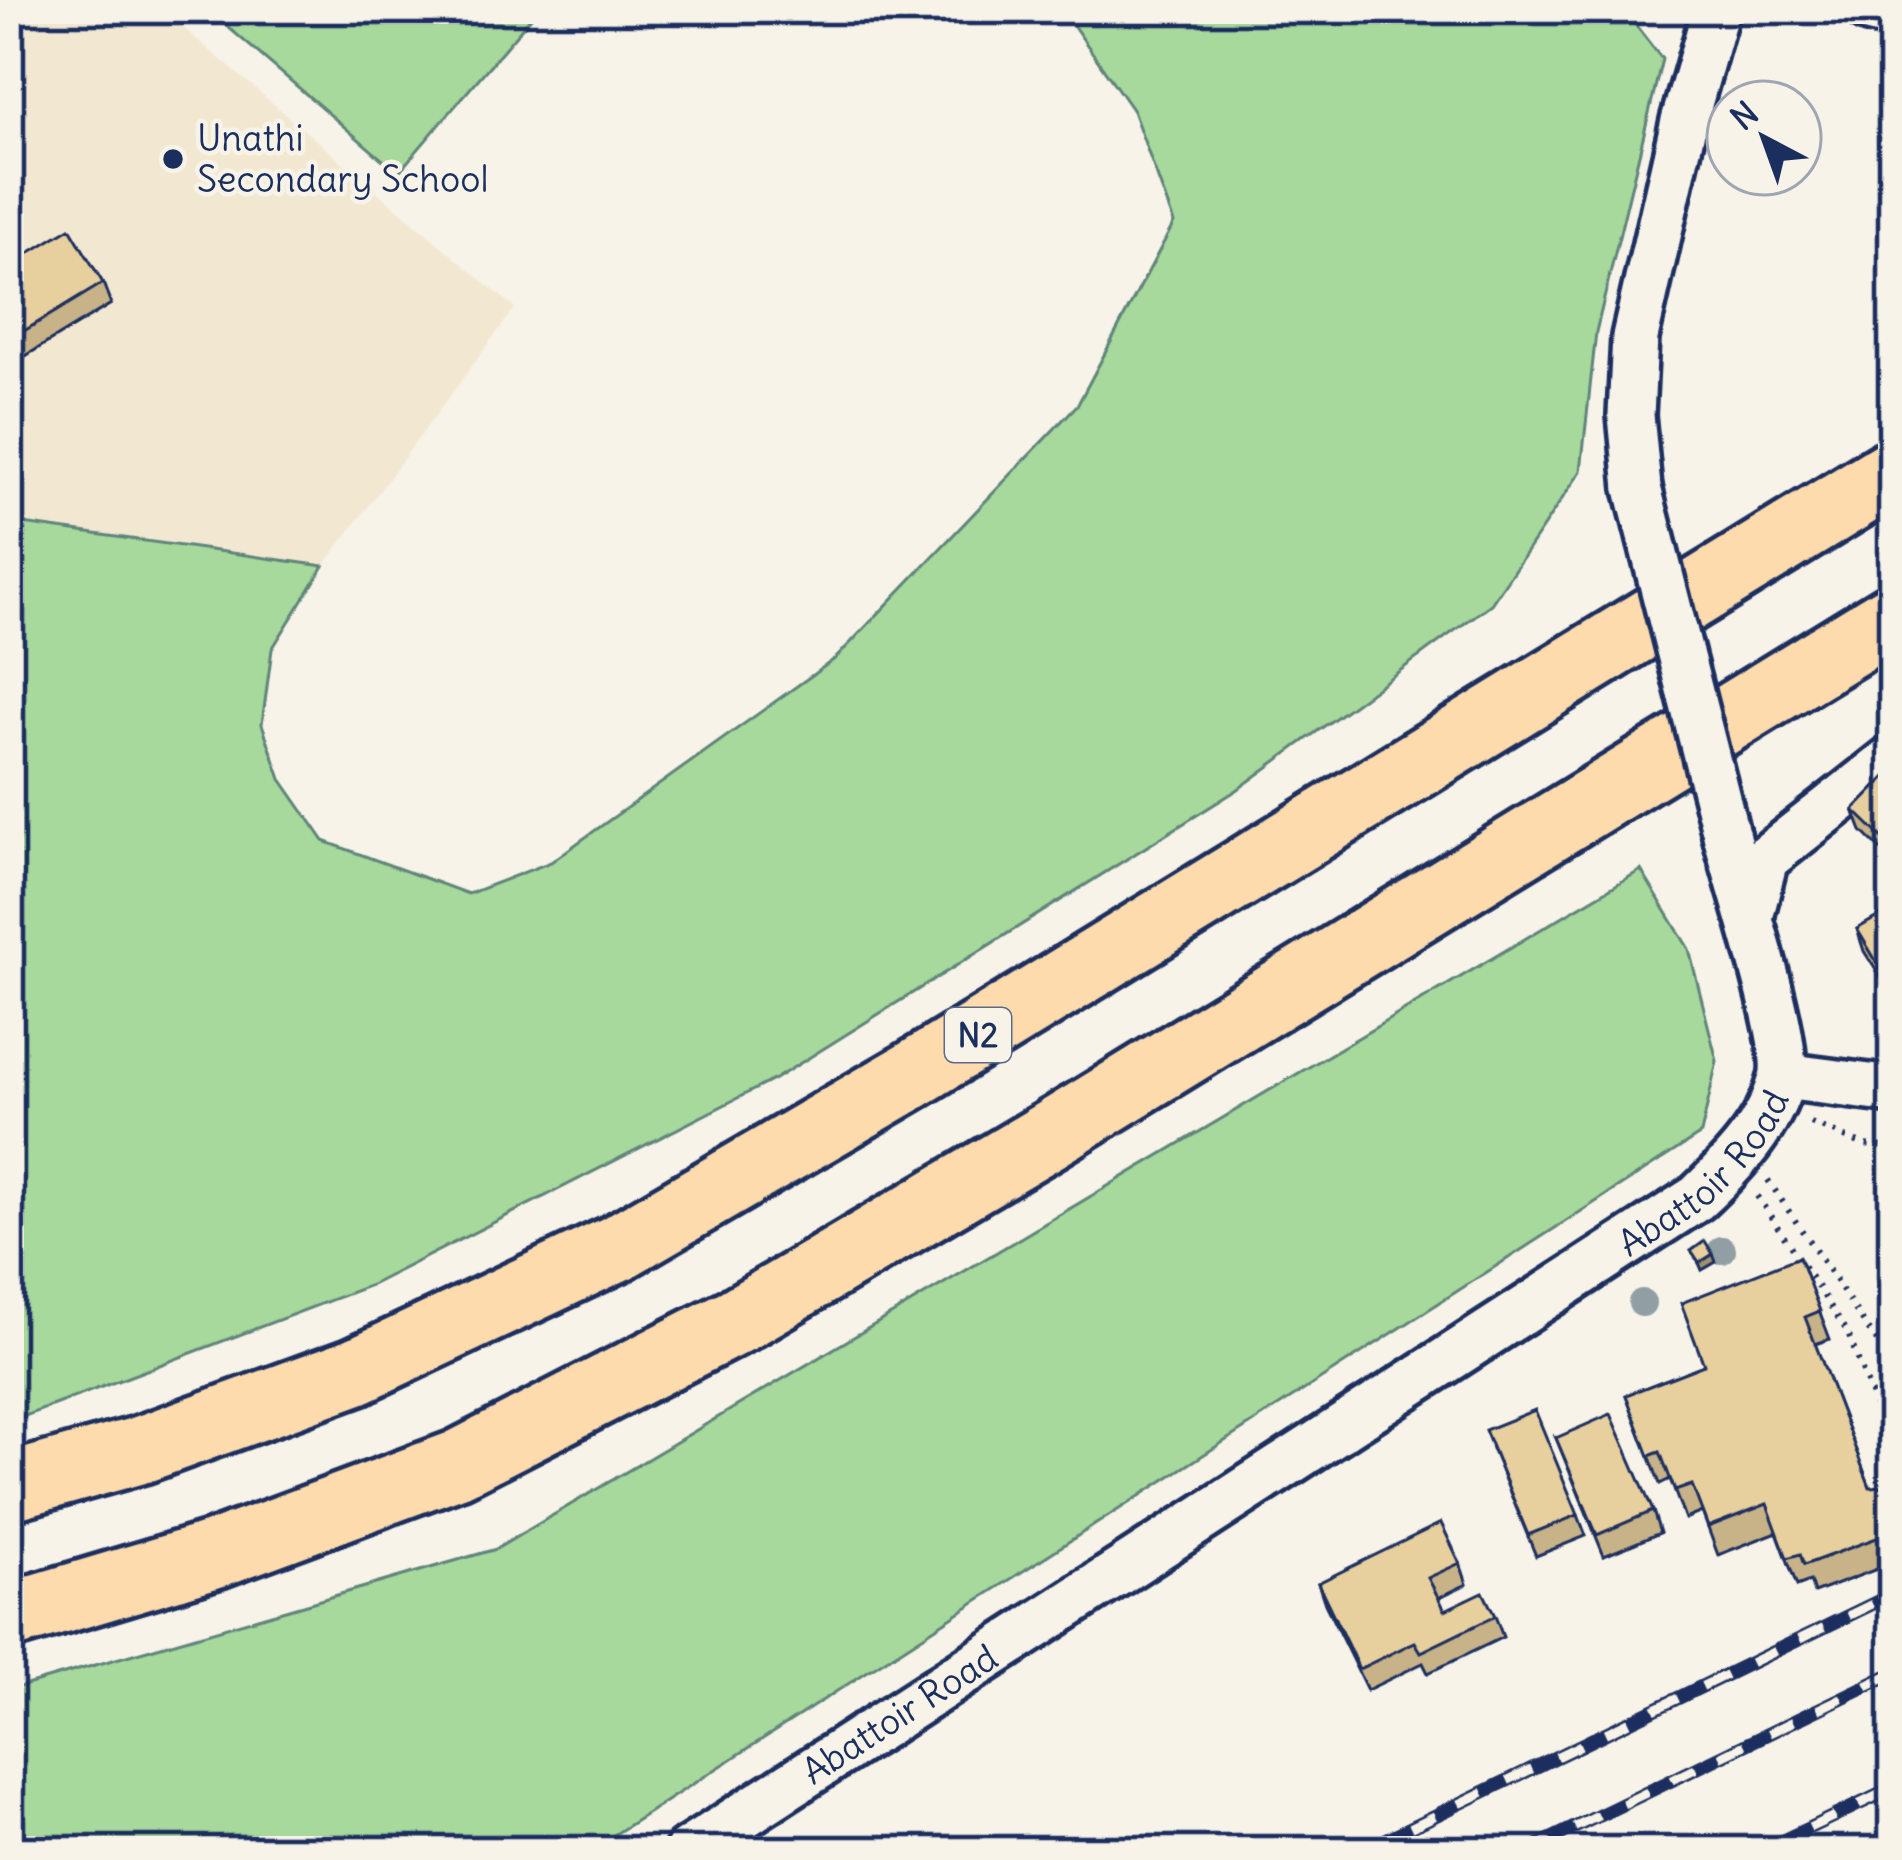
<svg xmlns="http://www.w3.org/2000/svg" width="1902" height="1860" viewBox="0 0 1902 1860" font-family="Delius,sans-serif">
	<style>
		.built { fill: #f2e8d2 }
		.green { fill: #a6d99b; stroke: #60847c; stroke-width: 3 }
		.lines { fill: none; stroke-linecap: round; stroke-linejoin: round }
		.minor-casing { stroke: #1b2f5e; stroke-width: 54 }
		.highway-casing { stroke: #1b2f5e; stroke-width: 75 }
		.path { stroke: #1b2f5e; stroke-width: 6; stroke-dasharray: 3 9; stroke-linecap: butt }
		.minor { stroke: #f7f3e8; stroke-width: 45 }
		.highway { stroke: #fedbac; stroke-width: 66 }
		.rail-casing { stroke: #1b2f5e; stroke-width: 14 }
		.rail { stroke: #f7f3e8; stroke-width: 9; stroke-dasharray: 27; stroke-linecap: butt }
		.minor-bridge-casing { stroke: #1b2f5e; stroke-width: 54; stroke-linecap: butt }
		.minor-bridge { stroke: #f7f3e8; stroke-width: 45 }
		.tree { fill: #919fa4 }
		.wall { fill: #c8b288; stroke: #1b2f5e; stroke-width: 3 }
		.shaded-wall { fill: #a2916f; stroke: #1b2f5e; stroke-width: 3 }
		.building { fill: #e8cf9e; stroke: #1b2f5e; stroke-width: 3 }
		.poi-dot { fill: #1b2f5e; stroke: #f7f3e8; stroke-width: 4.5 }
		.labels { text-anchor: middle; stroke-width: 9; stroke-linejoin: round; paint-order: stroke }
		.shield { fill: #f7f3e8; stroke: #5d6a87; stroke-width: 3 }
		.shield-label { font-size: 33px; font-weight: bold; fill: #1b2f5e }
		.poi-label { font-size: 36px; fill: #1b2f5e; stroke: #f7f3e8; text-anchor: start }
		.street-label { font-size: 36px; fill: #1b2f5e; stroke: #f7f3e8 }
	</style>
	<rect width="100%" height="100%" fill="#f7f3e8"/>
	<filter id="ink" filterUnits="userSpaceOnUse"><feTurbulence type="fractalNoise" baseFrequency=".00833" numOctaves="2"/><feDisplacementMap in="SourceGraphic" scale="24" xChannelSelector="R" yChannelSelector="G"/><feConvolveMatrix kernelMatrix="1 2 1 2 8 2 1 2 1" color-interpolation-filters="sRGB"/></filter>
	<g filter="url(#ink)">
		<path class="built" d="M9 9H161L515 308 324 566 9 522Z"/>
		<path class="green" d="M207 9H538L398 173Z
			M1062 9H1623L1662 59 1596 332 1581 471 1491 604 1237 790 775 1079 371 1285 9 1422V522L324 566 272 649 262 724 281 779 324 841 468 894 551 862 836 658 1078 404 1174 223 1133 111Z
			M1641 870 1689 949 1717 1061 1701 1134 589 1851H9V1690L496 1549Z"/>
		<g class="lines">
			<defs>
				<g id="minor">
					<path d="M1868 9 1893 15"/>
					<path d="M1638 488 1631 415 1635 337 1684 121 1716 9"/>
					<path d="M1750 917 1765 859 1893 758"/>
					<path d="M1783 1076 1893 1090"/>
					<path id="s1" d="M688 1851 1697 1198C1732 1165 1770 1126 1782 1078 1791 1041 1737 882 1726 834"/>
				</g>
				<path id="highway" d="M9 1487 140 1450 356 1371 617 1248 911 1076 1893 472
					M9 1616 216 1554 458 1464 738 1320 1047 1137 1893 617"/>
			</defs>
			<use href="#minor" class="minor-casing"/>
			<use href="#highway" class="highway-casing"/>
			<path class="path" d="M1811 1123 1864 1145 1893 1148
				M1768 1180 1893 1366
				M1757 1196 1847 1331 1893 1451"/>
			<use href="#minor" class="minor"/>
			<use href="#highway" class="highway"/>
			<defs>
				<path id="rail" d="M1362 1851 1893 1594
					M1526 1851 1893 1673
					M1761 1851 1893 1788"/>
			</defs>
			<use href="#rail" class="rail-casing"/>
			<use href="#rail" class="rail"/>
			<defs>
				<path id="minor-bridge" d="M1638 488 1726 834"/>
			</defs>
			<use href="#minor-bridge" class="minor-bridge-casing"/>
			<use href="#minor-bridge" class="minor-bridge"/>
		</g>
		<g class="tree">
			<circle cx="1722" cy="1250" r="14"/>
			<circle cx="1642" cy="1303" r="14"/>
		</g>
		<path class="wall" d="M9 265 103 283 111 304 9 366Z
			M1893 770V862L1862 831 1854 810Z
			M1893 908V997L1864 951 1857 929Z
			M1799 1257 1830 1339 1815 1344 1870 1487 1893 1512V1563L1814 1593 1810 1581 1797 1586 1777 1532 1718 1555 1702 1512 1685 1519 1670 1479 1660 1484 1626 1395 1704 1365Z
			M1556 1438 1653 1511 1660 1533 1604 1556Z
			M1493 1451 1578 1515 1586 1536 1536 1556Z
			M1460 1563 1467 1584 1438 1598 1445 1610 1495 1616 1503 1637 1428 1673 1423 1663 1367 1690 1325 1604 1318 1583Z"/>
		<path class="shaded-wall" d="M1893 834V861L1886 841Z
			M1713 1254 1716 1262 1702 1270 1699 1263Z"/>
		<path class="building" d="M70 228 103 283 9 340V265Z
			M1893 770V834L1886 841 1854 810Z
			M1893 908V989L1857 929Z
			M1705 1241 1713 1254 1699 1263 1691 1251Z
			M1799 1257 1820 1311 1805 1317 1870 1487 1883 1486 1893 1512V1532L1804 1565 1800 1554 1787 1558 1767 1504 1708 1527 1692 1485 1675 1491 1660 1452 1649 1456 1626 1395 1704 1365 1681 1303Z
			M1535 1410 1578 1515 1528 1535 1485 1430Z
			M1611 1414 1653 1511 1597 1535 1556 1438Z
			M1441 1523 1460 1563 1428 1578 1445 1610 1483 1592 1495 1616 1421 1652 1415 1642 1359 1669 1318 1583Z"/>
	</g>
	<circle class="poi-dot" cx="173" cy="159" r="12"/>
	<g class="labels">
		<rect class="shield" x="945" y="1008" width="66" height="54" rx="9"/>
		<g class="shield-label">
			<text x="978" y="1047">N2</text>
		</g>
		<g class="poi-label">
			<text x="197" y="151">Unathi<tspan x="197" dy="41">Secondary School</tspan></text>
		</g>
		<g class="street-label">
			<text dy="13" stroke="none"><textPath href="#s1" startOffset="1224">Abattoir Road</textPath></text>
			<text dy="13" stroke="none"><textPath href="#s1" startOffset="252">Abattoir Road</textPath></text>
		</g>
	</g>
	<rect width="1902" height="1860" fill="none" stroke="#f7f3e8" stroke-width="48"/>
	<rect x="24" y="24" width="1854" height="1812" fill="none" stroke="#1b2f5e" stroke-width="4.5" filter="url(#ink)"/>
	<g transform="translate(1764 138) rotate(319)"><circle r="57" fill="#f7f3e8" stroke="#9fa5b1" stroke-width="3"/>
	<path d="M0-9L21 45L0 30L-21 45Z" fill="#1b2f5e"/>
	<text y="-18" font-size="33" font-weight="bold" text-anchor="middle" fill="#1b2f5e">N</text>
	</g>
</svg>
